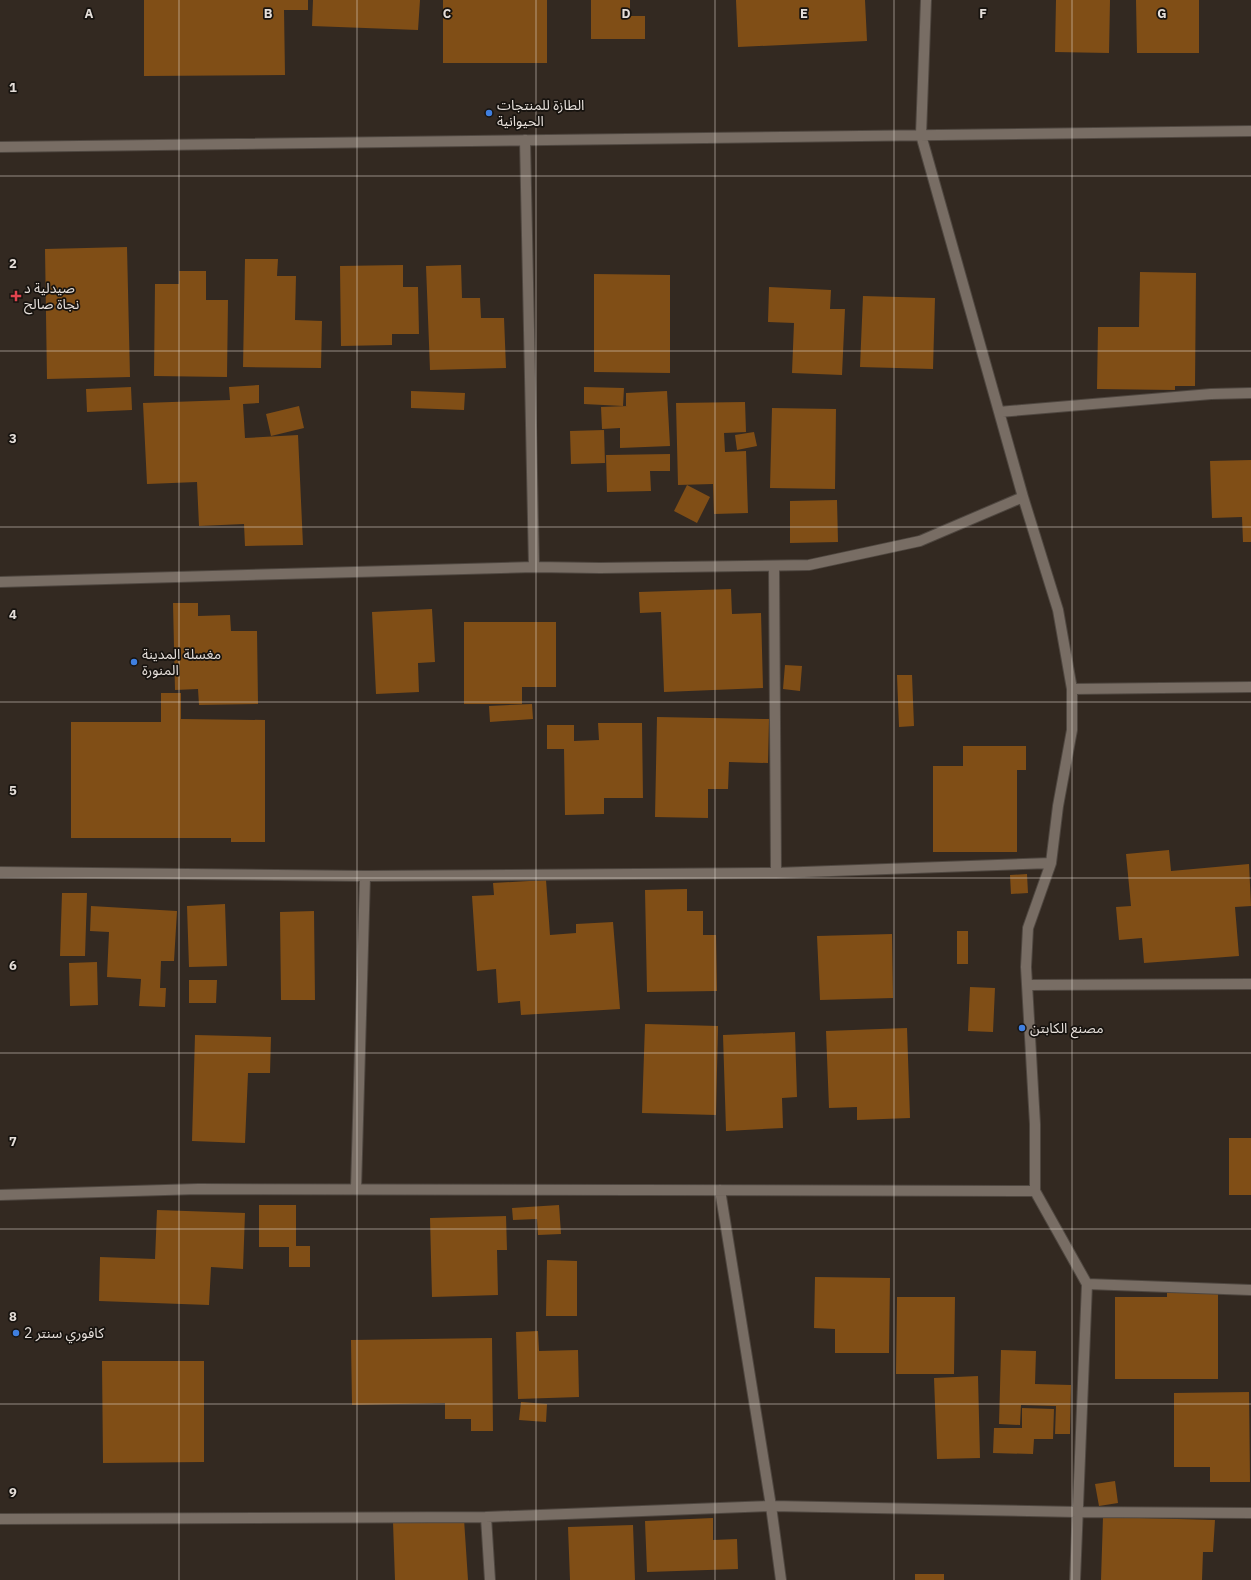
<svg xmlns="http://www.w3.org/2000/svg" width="1251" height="1580" viewBox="0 0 1251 1580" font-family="'IBM Plex Sans','Noto Sans Arabic',sans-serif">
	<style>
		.building { fill: #804e16 }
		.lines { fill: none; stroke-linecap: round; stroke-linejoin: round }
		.street-casing { stroke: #4f4740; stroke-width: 12 }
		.street { stroke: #786d64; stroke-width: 10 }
		.grid { fill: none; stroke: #e5ded9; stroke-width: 1; stroke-opacity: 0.55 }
		.shop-dot { fill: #3f7fe0; stroke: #17130f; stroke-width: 1.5 }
		.health-dot { fill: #e0444e; stroke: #17130f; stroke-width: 1.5 }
		.labels { text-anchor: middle; stroke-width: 3.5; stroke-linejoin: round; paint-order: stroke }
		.poi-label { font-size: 14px; fill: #e5ded9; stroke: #17130f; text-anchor: start }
		.grid-label { font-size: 13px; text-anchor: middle; font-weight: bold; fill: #e5ded9; stroke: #17130f; stroke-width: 3.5; stroke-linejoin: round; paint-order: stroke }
	</style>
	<rect width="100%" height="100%" fill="#332921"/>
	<path class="building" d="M144 0H308V10H284L285 75 144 76Z
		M313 0H420L418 30 312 26Z
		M443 0H547V63H443Z
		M591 0H630V16H645V39H591Z
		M736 0H865L867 41 738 47Z
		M1056 0H1110L1109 53 1055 52Z
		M1136 0H1199V53H1137Z
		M127 247 130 377 47 379 45 249Z
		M245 259H278L277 276H296L295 320 322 321 321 368 243 367Z
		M403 265V287H418L419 334H392V345L341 346 340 266Z
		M461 265 462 298H480L481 318H504L506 368 430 370 426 266Z
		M179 271H206V300H228L227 377 154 376 155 284H179Z
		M1140 272 1196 273 1195 386H1175V390L1097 389 1098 327H1139Z
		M594 274 670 275V373L594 372Z
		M769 287 831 290 830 309H845L842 375 792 373 794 323 768 322Z
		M863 296 935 298 933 369 860 367Z
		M259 385V403L243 404 245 438 298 435 303 545 245 546 244 524 199 526 197 482 147 484 143 403 230 400 229 387Z
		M131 387 132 410 87 412 86 389Z
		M584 387 624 388 623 406 584 404Z
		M411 391 465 393 464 410 411 408Z
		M667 391 670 446 620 448V428L602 429 601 407 628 406H626V393Z
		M745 402 746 432 724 433 725 452 746 451 748 513 714 514 713 484 678 485 676 403Z
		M299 406 304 428 271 436 266 414Z
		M772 408 836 409 835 489 770 488Z
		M604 430 605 463 571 464 570 431Z
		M754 432 757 446 737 450 735 435Z
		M670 454V471H650L651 491 607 492 606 455Z
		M1251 460V542H1243L1242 517 1212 518 1210 461Z
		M687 485 710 497 697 523 674 511Z
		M837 500 838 542 790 543V501Z
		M731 589 732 614 761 613 763 688 664 692 661 612 640 613 639 592Z
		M173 603H198V616L230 615 231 631H257L258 704 199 705 198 689 175 690Z
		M432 609 435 662 418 663 419 692 376 694 372 612Z
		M464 622H556V687H522V704H464Z
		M785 665 802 666 800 691 783 689Z
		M897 675H912L914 726 899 727Z
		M161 693H181V719L265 720V842H231V838H71V722H161Z
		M532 704 533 719 490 722 489 706Z
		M657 717 769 719 768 763 729 762 728 789H708V818L655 817Z
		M598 723H642L643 798H604V814L565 815 564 749H547V725H574V741L599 740Z
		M963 746H1026V770H1017V852H933V766H963Z
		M1169 850 1171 871 1249 864 1251 906 1235 907 1239 956 1144 963 1142 938 1119 940 1116 907 1131 906 1126 854Z
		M1027 874 1028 893 1011 894 1010 875Z
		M546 880 550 935 576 933V924L613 922 620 1009 521 1015 520 1001 498 1003 496 969 477 971 472 896 494 895 493 883Z
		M687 889V911H703V935H716L717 991 647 992 645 890Z
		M62 893H87L85 956H60Z
		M225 904 227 966 189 967 187 906Z
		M91 906 177 911 174 961H161L160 988H166L165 1007 139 1006 141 979 107 977 109 932 90 931Z
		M314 911 315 1000H281L280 912Z
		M957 931H968V964H957Z
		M892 934 893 998 820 1000 817 936Z
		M97 962 98 1005 70 1006 69 963Z
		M189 980H217L216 1003H189Z
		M970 987 995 988 993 1032 968 1031Z
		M645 1024 718 1026 716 1115 642 1113Z
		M907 1028 910 1118 857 1120V1107L829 1108 826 1031Z
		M795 1032 797 1097 782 1098 783 1128 726 1131 723 1035Z
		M195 1035 271 1037 270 1073H248L245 1143 192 1141Z
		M1229 1138H1251V1195H1229Z
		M259 1205H296V1246H310V1267H289V1247H259Z
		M559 1205 561 1234 538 1235 537 1219 513 1220 512 1208Z
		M157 1210 245 1213 243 1269 211 1267 209 1305 99 1301 100 1257 155 1259Z
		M506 1216 507 1250H497L498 1295 432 1297 430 1218Z
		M547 1260 577 1261V1316H546Z
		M815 1277 890 1278 889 1353H835V1329L814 1328Z
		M1167 1292H1218V1379H1115V1297H1167Z
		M897 1297H955L954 1374H896Z
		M538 1331 539 1351 578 1350 579 1397 518 1399 516 1332Z
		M492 1338 493 1431H471V1419H445V1403L352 1405 351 1340Z
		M1001 1350 1036 1351 1035 1384 1071 1385 1070 1434H1055L1056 1406 1021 1405 1020 1425 999 1424Z
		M102 1361H204V1462L103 1463Z
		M978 1376 980 1458 937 1459 934 1378Z
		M1249 1392 1250 1482H1210V1467H1174V1393Z
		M521 1402 547 1404 546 1422 519 1420Z
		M1022 1408 1054 1409 1053 1439H1034L1033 1454 993 1453 994 1428H1022Z
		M1115 1481 1118 1503 1099 1506 1095 1484Z
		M1103 1517 1215 1520 1213 1552H1203L1202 1580H1101Z
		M713 1518V1540L737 1539 738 1569 647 1572 645 1521Z
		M464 1519 468 1580H395L393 1522Z
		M633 1525 635 1580H570L568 1527Z
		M915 1574H944V1580H915Z"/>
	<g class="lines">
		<defs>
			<path id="street" d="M926 0 921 135 1023 497 1058 610 1072 689V730L1058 806 1051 863 1028 928 1026 967 1035 1124V1191L1087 1284 1075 1580
				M525 140 534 567
				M0 147 1251 131
				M999 412 1211 394 1251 393
				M774 566 776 873
				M0 582 534 567 600 568 809 565 920 541 1023 497
				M1072 689 1251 687
				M0 872 365 876 776 873 1051 863
				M1027 985 1251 984
				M356 1189 365 876
				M720 1190 771 1506 781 1580
				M0 1195 198 1189 1035 1191
				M1087 1284 1251 1290
				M486 1517 490 1580
				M0 1519 486 1517 771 1506 1077 1512 1251 1513"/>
		</defs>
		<use href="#street" class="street-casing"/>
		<use href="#street" class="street"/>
	</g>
	<path class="grid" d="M179 0V1580M357 0V1580M536 0V1580M715 0V1580M894 0V1580M1072 0V1580M0 176H1251M0 351H1251M0 527H1251M0 702H1251M0 878H1251M0 1053H1251M0 1229H1251M0 1404H1251"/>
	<g class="shop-dot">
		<circle cx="489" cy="113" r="4"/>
		<circle cx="134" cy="662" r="4"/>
		<circle cx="1022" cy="1028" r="4"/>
		<circle cx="16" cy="1333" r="4"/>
	</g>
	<path class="health-dot" d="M14 290h4v4h4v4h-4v4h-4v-4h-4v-4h4z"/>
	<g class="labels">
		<g class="poi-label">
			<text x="497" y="110">الطازة للمنتجات<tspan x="497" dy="16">الحيوانية</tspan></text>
			<text x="24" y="293">صيدلية د<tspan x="24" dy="16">نجاة صالح</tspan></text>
			<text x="142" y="659">مغسلة المدينة<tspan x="142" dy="16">المنورة</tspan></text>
			<text x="1030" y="1033">مصنع الكابتن</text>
			<text x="24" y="1338">كافوري سنتر 2</text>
		</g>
	</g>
	<g class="grid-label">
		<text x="89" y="18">A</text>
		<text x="268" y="18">B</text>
		<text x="447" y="18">C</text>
		<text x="626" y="18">D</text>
		<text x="804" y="18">E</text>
		<text x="983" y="18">F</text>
		<text x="1162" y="18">G</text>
		<text x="13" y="92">1</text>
		<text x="13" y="268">2</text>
		<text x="13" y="443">3</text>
		<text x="13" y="619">4</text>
		<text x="13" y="795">5</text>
		<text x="13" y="970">6</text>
		<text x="13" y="1146">7</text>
		<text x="13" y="1321">8</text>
		<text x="13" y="1497">9</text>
	</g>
</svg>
